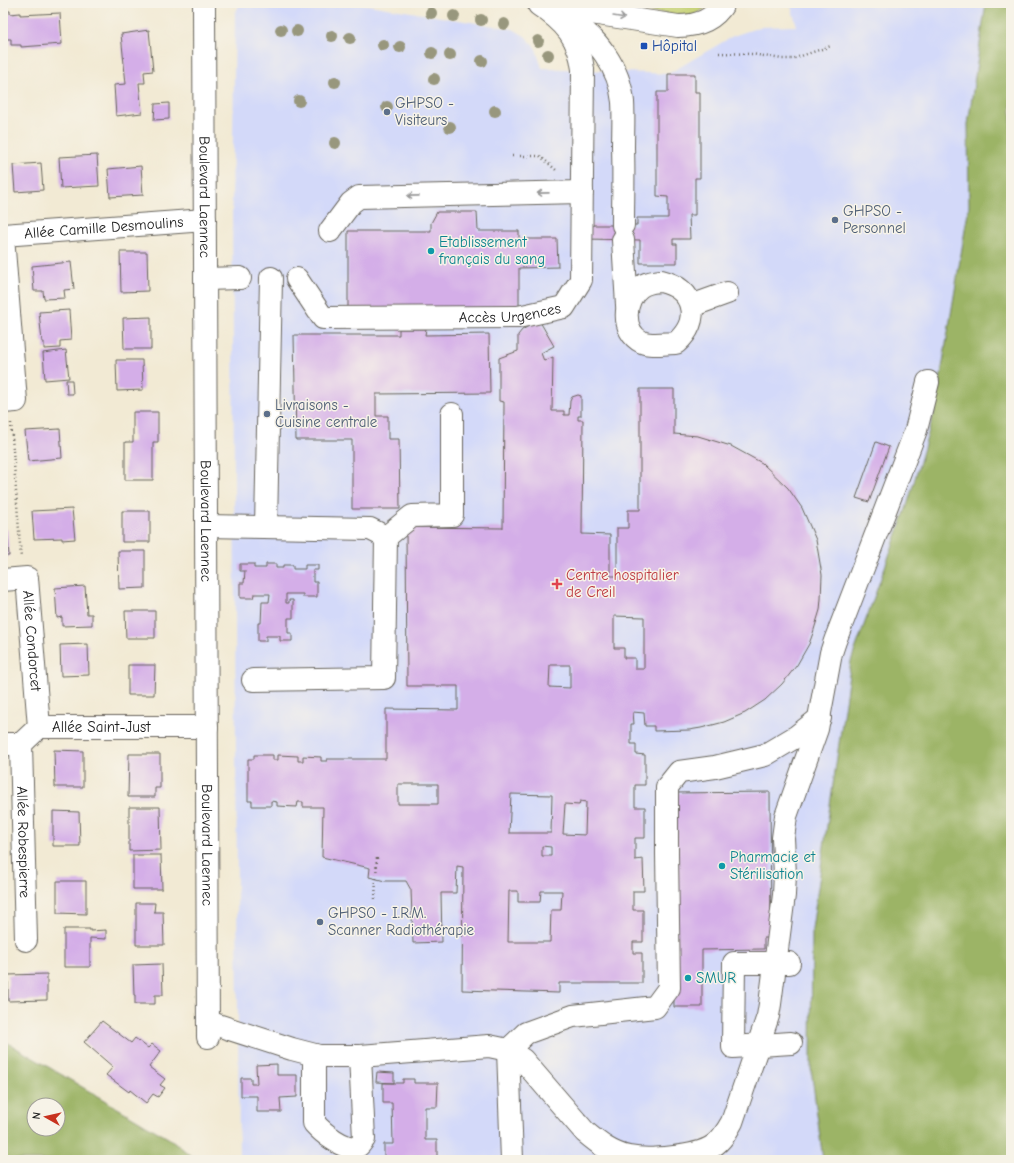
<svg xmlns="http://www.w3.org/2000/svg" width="1014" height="1163" viewBox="0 0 1014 1163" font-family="'Comic Neue',sans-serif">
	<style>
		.built { fill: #d3d9f9 }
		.green { fill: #c6d274; stroke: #717748 }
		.forest { fill: #9cb466; stroke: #5c6841; fill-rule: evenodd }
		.building { fill: #d4aee8; fill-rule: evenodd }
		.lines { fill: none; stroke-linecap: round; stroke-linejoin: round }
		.minor-casing { stroke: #67645c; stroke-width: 24 }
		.path { stroke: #67645c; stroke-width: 2.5; stroke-dasharray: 1 3; stroke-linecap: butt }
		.minor { stroke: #fff; stroke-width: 22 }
		.tree { fill: #98977d }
		.oneway { stroke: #999 }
		.transit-dot { fill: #1a4fb4; stroke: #f7f3e8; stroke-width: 1.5 }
		.service-dot { fill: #5c6f8a; stroke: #f7f3e8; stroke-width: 1.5 }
		.culture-dot { fill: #0f9aa8; stroke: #f7f3e8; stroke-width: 1.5 }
		.health-dot { fill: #e0444e; stroke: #f7f3e8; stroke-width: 1.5 }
		.labels { text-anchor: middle; stroke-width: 3; stroke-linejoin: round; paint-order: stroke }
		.transit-label { font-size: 15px; fill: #164399; stroke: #f7f3e8; text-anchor: start }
		.service-label { font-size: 15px; fill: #4e5e75; stroke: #f7f3e8; text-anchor: start }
		.street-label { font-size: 15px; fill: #1c1c1c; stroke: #f7f3e8 }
		.culture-label { font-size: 15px; fill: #0d838f; stroke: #f7f3e8; text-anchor: start }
		.health-label { font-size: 15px; fill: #be3a42; stroke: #f7f3e8; text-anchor: start }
	</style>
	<rect width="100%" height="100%" fill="#f7f3e8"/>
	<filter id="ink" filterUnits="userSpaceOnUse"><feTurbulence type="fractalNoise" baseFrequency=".025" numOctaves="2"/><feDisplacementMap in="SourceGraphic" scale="8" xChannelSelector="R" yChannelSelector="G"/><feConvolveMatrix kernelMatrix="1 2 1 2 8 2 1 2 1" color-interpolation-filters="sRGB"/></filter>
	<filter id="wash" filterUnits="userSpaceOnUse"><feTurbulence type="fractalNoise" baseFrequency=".012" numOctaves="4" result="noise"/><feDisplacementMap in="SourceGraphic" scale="16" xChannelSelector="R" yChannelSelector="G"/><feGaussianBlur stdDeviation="0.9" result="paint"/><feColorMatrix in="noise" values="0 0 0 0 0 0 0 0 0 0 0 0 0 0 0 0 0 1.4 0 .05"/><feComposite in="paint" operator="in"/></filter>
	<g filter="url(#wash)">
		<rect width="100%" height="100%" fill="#f2ead4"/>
		<path class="built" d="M241 3H357L494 26 513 29 525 36 536 49 542 68 668 74 733 36 760 27 797 26 790 3H986L968 124 969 206 935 410 907 506 851 661 812 929 811 1068 823 1160H239L232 200 235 13Z"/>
		<path class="green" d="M588 3H713L691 17Z"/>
		<path class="forest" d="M986 3H1011V1160H823L811 1068 812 929 851 661 907 506 935 410 969 206 968 124Z
			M3 1040 173 1141 196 1160H3ZM34 1105H58V1129H34Z"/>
		<g id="blocks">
			<path class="building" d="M3 11H10V14L20 13V15L60 13 62 44 21 47V45H11V39H3Z
				M149 30 153 71 144 72 145 83H139L142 113 116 116 114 85 126 84 121 34Z
				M668 74H695V92H700V178H695V215H689L690 239H673V244H677V263H640V240L585 239V225H637V218H668V197L657 196V92H668Z
				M169 103V119L154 120 155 104Z
				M97 155 99 186 61 188 59 157Z
				M41 163 43 190 15 192 13 165Z
				M141 166 143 195 110 197 108 169Z
				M437 212H477L478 231H519V239H557L558 267 519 268V310H348V231H431V223Z
				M120 252H147L148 291 121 292Z
				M71 262 74 289 64 290 65 298 44 299 43 291H34L32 266Z
				M69 310 71 340 60 341V348L44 349V342H42L39 312Z
				M151 317V349H124L123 318Z
				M539 320 554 346 541 353 544 361 553 357 552 411H564V415H569L570 401 572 397 578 395 581 396V416H578V420H583L582 534 610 535V576H617V528H628V510H640V389H674V434L698 436 731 446 762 463 788 488 802 508 816 540 822 575 821 599 820 610 813 633 809 644 797 665 782 684 765 700 745 713 724 722 701 728 689 730 654 731V726H645L644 713 633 712 634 724H631V744H636V754L645 755V785H635V807H645V838H635V860L643 859 644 891H633V910H643V942H633V953H642V983H559V993L462 990 463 867 457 866 456 893H441L442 942 413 943 411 890 406 881H385L369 877 370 868 322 857 323 807H303V802H298L297 807 277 806V802L271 801V806H252V801H248V759H254V755H273V760H278V755L298 756V761H303V756L321 757V761H327V759H386V709L458 710V686H407L406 527 503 528 504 402 499 401V358L518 351V335L522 330ZM614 616 644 617V669H635V658H624V648H614ZM550 665H570V688L549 687ZM398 784H438V804H398ZM511 794 552 795 551 833H509ZM580 801 586 802 585 835 563 834 565 804 579 805ZM542 846 551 847V856H542ZM509 891H518V902H540L541 891H562L561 910H551L550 942H508Z
				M399 329H426L425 335 489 334 490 393 376 394V416H388V439H399L400 509H352V440H296L294 335H399Z
				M66 350 69 378 45 380 43 353Z
				M116 360H142L143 390 117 391Z
				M66 380H72L73 394H67Z
				M133 412H158V442H153V480H125V442H133Z
				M60 429 62 458 28 461 25 431Z
				M876 442 889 447 869 502 856 498Z
				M72 509 75 539 62 540V538L34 539 32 511Z
				M122 511H150V542H122Z
				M7 529 9 556H3V530Z
				M118 551H145V588L119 589Z
				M240 564H254V568H266V564H276V568H283V565H293V569H305V565H318V570H313V582H317V597H303V594H286V603H289V600H293V618H288V633H292V641H280V636H266V641H258V623H261L262 602H269L270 594H254L253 598H240V583H244L245 571H240Z
				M85 586 87 614H92V625L62 626V617L57 618 55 588Z
				M125 611H155V638H126Z
				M88 644 89 675 61 676 60 645Z
				M128 665H155L154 695H128Z
				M54 750 83 751V787H55Z
				M129 754H160V788H155V797H128Z
				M770 792 771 938H764V949L702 950V1007H674L672 793Z
				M129 807H160L161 850 129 851Z
				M53 811 79 812 80 846H53Z
				M133 855H161L162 889H133Z
				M57 881H86V914L57 913Z
				M136 903H155L154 912H163L164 945H136Z
				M64 929H90V931L106 930V939L90 938V967H64Z
				M162 964 163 995H155V1004H135V995H134L133 965Z
				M47 974V1000L8 1001V975Z
				M102 1021 131 1043 135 1038 148 1048 152 1044 161 1051 149 1067 165 1079 160 1085 165 1088 158 1097 153 1094 146 1103 130 1090 129 1092 106 1075 113 1067 84 1042Z
				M277 1064V1075H297V1097L280 1098 281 1112H257V1096H241V1078H251V1084H257L256 1065Z
				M377 1072 394 1073V1083L376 1082Z
				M403 1079H414V1083H438L437 1107H425V1140H437V1160H384V1144H393L392 1103H383V1083H403Z"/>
		</g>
	</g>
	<g filter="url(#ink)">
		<use href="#blocks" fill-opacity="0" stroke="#67645c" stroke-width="1"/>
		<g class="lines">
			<defs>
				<g id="minor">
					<path id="s1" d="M204 3 208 1037"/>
					<path d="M558 8 678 26C697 26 714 20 724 3"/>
					<path d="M566 19C596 34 620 69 623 102 624 117 623 133 623 148 624 174 623 200 623 225"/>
					<path d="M330 231 351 203 359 197 582 192"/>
					<path id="s2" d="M3 235 205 220"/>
					<path d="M3 237 16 401 3 402"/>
					<path d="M623 240 627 305"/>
					<path d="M205 279 240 278"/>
					<path id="s3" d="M297 279 323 318 518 317 564 307 581 280 583 69C579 38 565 22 539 5"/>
					<path d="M661 281C695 289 702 320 676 343 666 343 651 346 642 342 621 332 623 299 640 287 647 282 654 282 661 281Z"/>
					<path d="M691 306 727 293"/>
					<path d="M206 526 370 529 386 537 384 678 253 680"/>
					<path d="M266 527 271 278"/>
					<path d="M386 537 412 516 452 515V414"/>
					<path id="s4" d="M3 580 27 578 39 727"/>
					<path id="s5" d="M3 744H21L39 727H207"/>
					<path id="s6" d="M21 744 26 940"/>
					<path d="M789 963H734L733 1047 791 1043"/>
					<path d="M208 1022 292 1049 319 1056H360L489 1046 508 1050 523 1060 585 1132C598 1143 612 1154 629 1157 648 1161 697 1157 713 1146 722 1140 727 1131 732 1122L768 1016 770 1004 784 895 785 874 783 838 786 816 817 729 831 653 835 641 916 430 928 382"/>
					<path d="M314 1055V1123C321 1131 346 1153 358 1146 360 1145 362 1141 364 1139L360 1056"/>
					<path d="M512 1160 508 1050 526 1033 573 1016 655 1007 669 988 667 854V787L679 772 715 767 765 755 797 736 820 718"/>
				</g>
			</defs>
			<use href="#minor" class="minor-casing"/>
			<path class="path" d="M719 53 752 54 782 59H792L831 46
				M512 156H540L556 170
				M11 423 21 558
				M375 899 377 858"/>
			<use href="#minor" class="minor"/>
		</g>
		<g class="tree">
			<circle cx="431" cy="13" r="6"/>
			<circle cx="454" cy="16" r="6"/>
			<circle cx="481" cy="20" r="6"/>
			<circle cx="504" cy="24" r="6"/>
			<circle cx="281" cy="30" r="6"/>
			<circle cx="297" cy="31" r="6"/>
			<circle cx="332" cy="36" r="6"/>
			<circle cx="350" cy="38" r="6"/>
			<circle cx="538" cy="41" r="6"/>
			<circle cx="383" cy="45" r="6"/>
			<circle cx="400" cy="47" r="6"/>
			<circle cx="432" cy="53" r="6"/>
			<circle cx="450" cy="55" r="6"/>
			<circle cx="548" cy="55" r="6"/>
			<circle cx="482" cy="61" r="6"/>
			<circle cx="434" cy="79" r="6"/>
			<circle cx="335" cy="82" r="6"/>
			<circle cx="299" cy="101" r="6"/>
			<circle cx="387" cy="107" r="6"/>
			<circle cx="495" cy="111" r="6"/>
			<circle cx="450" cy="127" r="6"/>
			<circle cx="335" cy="143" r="6"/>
		</g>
		<defs><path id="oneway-shaft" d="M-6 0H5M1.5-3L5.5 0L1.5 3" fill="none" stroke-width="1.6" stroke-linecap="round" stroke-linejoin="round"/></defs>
		<g class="oneway">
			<use href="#oneway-shaft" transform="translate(619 17) rotate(9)"/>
			<use href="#oneway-shaft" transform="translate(543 193) rotate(179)"/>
			<use href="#oneway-shaft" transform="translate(413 196) rotate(179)"/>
		</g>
	</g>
	<rect class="transit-dot" x="640" y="42" width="8" height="8" rx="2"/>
	<g class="service-dot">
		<circle cx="387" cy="112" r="4"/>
		<circle cx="835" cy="220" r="4"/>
		<circle cx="267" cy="414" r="4"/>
		<circle cx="320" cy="922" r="4"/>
	</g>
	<g class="culture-dot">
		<circle cx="431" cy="251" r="4"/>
		<circle cx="722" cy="866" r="4"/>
		<circle cx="688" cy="978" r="4"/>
	</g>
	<path class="health-dot" d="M555 578h4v4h4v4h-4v4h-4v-4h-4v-4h4z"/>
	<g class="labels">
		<g class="transit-label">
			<text x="652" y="51">Hôpital</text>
		</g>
		<g class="service-label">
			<text x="395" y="108">GHPSO -<tspan x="395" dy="17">Visiteurs</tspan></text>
			<text x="843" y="216">GHPSO -<tspan x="843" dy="17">Personnel</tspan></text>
			<text x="275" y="410">Livraisons -<tspan x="275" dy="17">Cuisine centrale</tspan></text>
			<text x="328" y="918">GHPSO - I.R.M.<tspan x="328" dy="17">Scanner Radiothérapie</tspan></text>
		</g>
		<g class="street-label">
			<text dy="5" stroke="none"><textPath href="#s1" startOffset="194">Boulevard Laennec</textPath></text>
			<text dy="5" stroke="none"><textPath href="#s2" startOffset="101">Allée Camille Desmoulins</textPath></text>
			<text dy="5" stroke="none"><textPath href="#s3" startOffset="234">Accès Urgences</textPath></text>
			<text dy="5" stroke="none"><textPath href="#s1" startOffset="518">Boulevard Laennec</textPath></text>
			<text dy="5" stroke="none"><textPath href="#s4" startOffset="87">Allée Condorcet</textPath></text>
			<text dy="5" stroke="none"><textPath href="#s5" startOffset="105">Allée Saint-Just</textPath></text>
			<text dy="5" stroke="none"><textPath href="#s6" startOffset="98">Allée Robespierre</textPath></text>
			<text dy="5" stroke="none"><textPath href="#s1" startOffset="842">Boulevard Laennec</textPath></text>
		</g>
		<g class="culture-label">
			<text x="439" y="247">Etablissement<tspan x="439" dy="17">français du sang</tspan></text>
			<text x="730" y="862">Pharmacie et<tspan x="730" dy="17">Stérilisation</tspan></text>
			<text x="696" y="983">SMUR</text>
		</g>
		<g class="health-label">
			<text x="566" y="580">Centre hospitalier<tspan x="566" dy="17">de Creil</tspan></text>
		</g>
	</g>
	<rect width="1014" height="1163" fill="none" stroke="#f7f3e8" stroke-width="16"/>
	<g transform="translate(46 1117) rotate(278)"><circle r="19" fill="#f7f3e8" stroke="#9f9d96"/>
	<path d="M0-3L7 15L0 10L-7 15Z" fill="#c8321e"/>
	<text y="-6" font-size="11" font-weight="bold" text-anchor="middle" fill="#1c1c1c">N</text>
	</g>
</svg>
